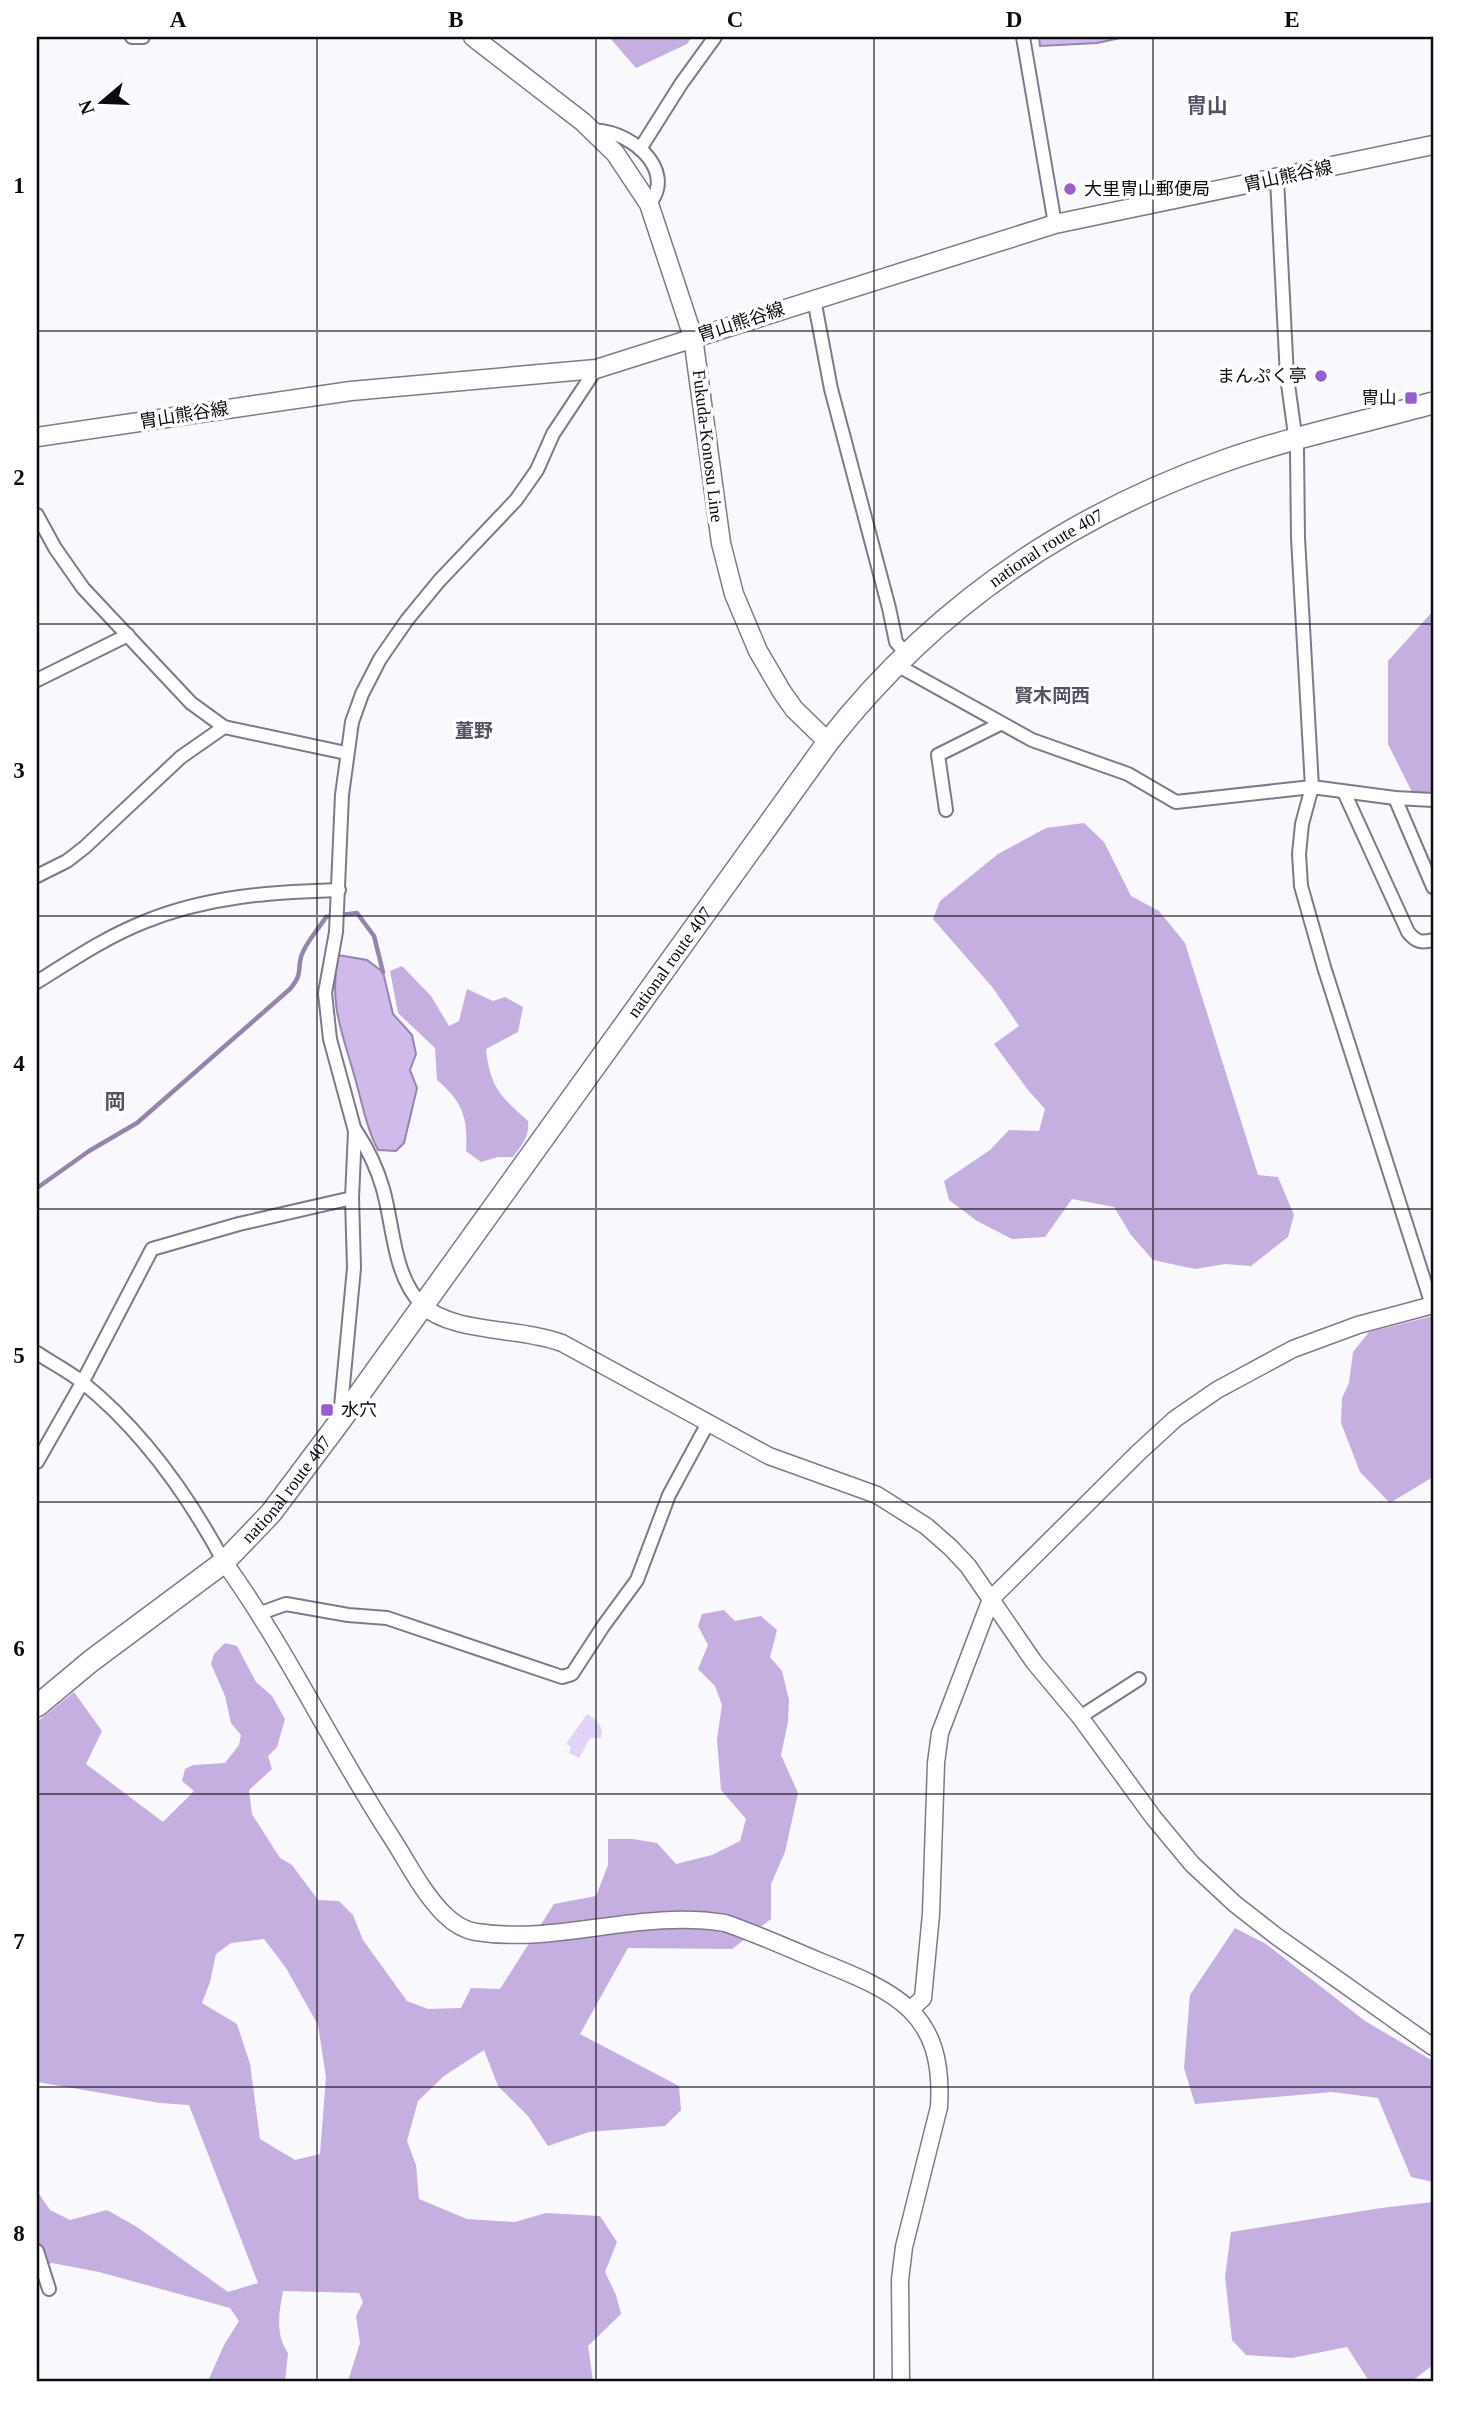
<svg xmlns="http://www.w3.org/2000/svg" width="1470" height="2418" viewBox="0 0 1470 2418" font-family="'Times New Roman','Noto Sans JP',serif">
<style>
.green{fill:#e2d4f8}
.forest{fill:#c4afe0;fill-rule:evenodd}
.water{fill:#cfbaeb;stroke:#9585aa;stroke-width:2}
.lines{fill:none;stroke-linecap:round;stroke-linejoin:round}
.stream{stroke:#9585aa;stroke-width:4.5}
.minor-casing{stroke:#80798b;stroke-width:16}
.tertiary-casing{stroke:#80798b;stroke-width:19}
.secondary-casing{stroke:#80798b;stroke-width:21}
.trunk-casing{stroke:#80798b;stroke-width:24}
.minor{stroke:#fff;stroke-width:12}
.tertiary{stroke:#fff;stroke-width:16}
.secondary{stroke:#fff;stroke-width:18}
.trunk{stroke:#fff;stroke-width:21}
.grid{fill:none;stroke:#0d0a11;stroke-width:2;stroke-opacity:0.55}
.poi-dot{fill:#975dd4;stroke:#fff;stroke-width:2.5}
.labels{text-anchor:middle;stroke-width:7;stroke-linejoin:round;paint-order:stroke}
.street-label{font-size:18px;fill:#0d0a11;stroke:#fff}
.poi-label{font-size:18px;fill:#0d0a11;stroke:#fff;text-anchor:start}
.neighbourhood-label{font-size:19px;font-weight:bold;fill:#585163;stroke:#fff}
.quarter-label{font-size:21px;font-weight:bold;fill:#585163;stroke:#fff}
.neatline{fill:none;stroke:#0d0a11;stroke-width:2.5}
.grid-label{font-size:23px;text-anchor:middle;font-weight:bold;fill:#0d0a11}
</style>
<rect width="100%" height="100%" fill="#f9f8fc"/>
<!-- green -->
<path class="green" d="M 587,1714 C 597,1720 604,1726 601,1738 L 590,1738 L 579,1758 L 569,1753 L 571,1747 L 566,1744 Z"/>
<!-- forest -->
<g class="forest">
<polygon points="609,37 692,37 687,44 636,68"/>
<polygon points="1433,611 1433,793 1412,792 1388,744 1388,661"/>
<polygon points="1084,823 1104,842 1131,896 1159,911 1185,943 1258,1175 1278,1177 1294,1215 1288,1237 1251,1266 1225,1264 1195,1269 1153,1260 1131,1235 1114,1207 1072,1199 1045,1237 1012,1239 977,1221 949,1200 944,1181 990,1150 1009,1130 1039,1131 1045,1109 1028,1090 994,1044 1019,1026 993,988 933,919 940,901 998,854 1046,828"/>
<path d="M 402,966 L 431,996 L 449,1026 L 459,1021 L 467,989 L 493,1001 L 505,997 L 523,1007 L 518,1032 L 486,1049 C 490,1087 500,1096 528,1121 C 530,1136 522,1145 513,1157 L 498,1157 L 481,1162 L 466,1151 C 468,1118 463,1102 437,1080 L 435,1048 L 398,1013 L 390,971 Z"/>
<polygon points="1433,1316 1433,1477 1390,1503 1360,1472 1341,1423 1342,1398 1349,1383 1353,1352 1369,1332"/>
<path d="M 724,1610 L 735,1621 L 761,1616 L 777,1630 L 770,1657 L 782,1671 L 789,1700 L 788,1722 L 781,1755 L 798,1793 L 785,1852 L 771,1884 L 771,1919 L 732,1949 L 628,1948 L 580,2034 L 679,2086 L 681,2110 L 665,2126 L 589,2132 L 548,2146 L 528,2116 L 498,2086 L 484,2050 L 444,2076 L 418,2101 L 407,2141 L 416,2165 L 419,2199 L 467,2219 L 515,2222 L 546,2213 L 600,2216 L 617,2242 L 605,2272 L 616,2295 L 621,2314 L 588,2346 L 593,2381 L 348,2381 L 360,2343 L 356,2316 L 363,2302 L 359,2293 L 283,2291 C 279,2313 275,2334 288,2353 L 285,2381 L 208,2381 L 224,2345 L 239,2321 L 230,2308 L 99,2272 L 52,2263 L 37,2268 L 37,2191 L 50,2210 L 70,2220 L 107,2210 L 137,2227 L 228,2292 L 258,2283 L 189,2105 L 160,2103 L 37,2082 L 37,1722 L 74,1692 L 102,1731 L 86,1764 L 163,1822 L 194,1791 L 182,1781 L 185,1769 L 193,1765 L 225,1763 L 239,1745 L 241,1735 L 231,1723 L 225,1696 L 211,1664 L 214,1654 L 225,1643 L 237,1646 L 256,1682 L 272,1696 L 285,1719 L 277,1747 L 268,1756 L 272,1769 L 249,1790 L 252,1814 L 280,1858 L 292,1865 L 318,1900 L 339,1901 L 353,1915 L 363,1940 L 407,2001 L 428,2009 L 461,2008 L 471,1988 L 500,1989 L 554,1904 L 596,1896 L 608,1865 L 608,1839 L 633,1839 L 657,1843 L 676,1864 L 712,1855 L 740,1841 L 746,1819 L 721,1790 L 717,1739 L 722,1705 L 715,1686 L 698,1669 L 708,1645 L 698,1626 L 702,1614 ZM 264,1939 L 286,1968 L 318,2025 L 326,2077 L 320,2154 L 295,2160 L 260,2139 L 250,2064 L 237,2024 L 202,2003 L 210,1982 L 216,1954 L 231,1943 Z"/>
<polygon points="1235,1928 1266,1944 1365,2021 1433,2061 1433,2182 1411,2177 1378,2098 1332,2092 1195,2104 1184,2068 1190,1995"/>
<polygon points="1433,2202 1433,2365 1412,2381 1369,2381 1347,2347 1292,2358 1246,2355 1232,2340 1225,2277 1231,2232 1381,2208"/>
</g>
<!-- water -->
<g class="water">
<polygon points="1039,37 1125,37 1097,43 1040,46"/>
<path d="M 338,955 L 367,960 L 383,972 L 393,1014 L 412,1035 L 416,1054 L 410,1070 L 417,1088 L 404,1143 L 396,1151 L 378,1150 C 366,1127 362,1102 355,1078 C 342,1031 329,1006 338,955 Z"/>
</g>
<g class="lines">
<!-- stream -->
<path class="stream" d="M 37,1188 L 89,1151 L 137,1123 L 290,989 C 303,973 297,973 301,957 C 305,943 318,930 326,917 L 357,913 L 374,936 L 383,972"/>
<defs>
<g id="minor">
<polyline points="132,37 143,37"/>
<polyline points="1023,37 1055,224"/>
<path d="M 591,131 C 626,127 679,169 649,204"/>
<polyline points="640,149 681,84 715,37"/>
<polyline points="1277,179 1287,377 1297,449 1298,538 1312,787 1302,824 1299,854 1301,886 1324,967 1432,1305"/>
<polyline points="814,299 831,389 889,608 896,642 906,654"/>
<polyline points="37,515 55,548 83,588 191,703 224,727 346,753"/>
<polyline points="895,664 1032,740 1128,774 1176,802 1312,787 1395,798 1433,800"/>
<polyline points="37,680 128,635"/>
<path d="M 1344,792 L 1408,932 C 1416,942 1421,943 1433,940"/>
<polyline points="1395,798 1433,887"/>
<polyline points="946,810 938,755 1000,724"/>
<polyline points="37,876 67,861 85,847 181,757 224,727"/>
<path d="M 37,982 C 72,960 106,937 144,922 C 207,896 272,892 339,890"/>
<path d="M 356,1131 C 368,1149 377,1168 383,1189 C 394,1228 393,1275 422,1305"/>
<path d="M 37,1353 C 52,1363 68,1371 82,1382 C 142,1430 188,1495 224,1562"/>
<polyline points="340,1417 354,1268 352,1198 355,1131 330,1039 325,993 336,932 342,795 352,722 362,694 380,659 407,620 439,581 516,500 537,470 553,434 596,369"/>
<polyline points="37,1462 82,1383 152,1249 239,1224 352,1198"/>
<polyline points="258,1614 286,1604 348,1615 387,1618 562,1677 572,1674 604,1625 637,1580 669,1495 708,1423"/>
<polyline points="1080,1717 1139,1679"/>
<polyline points="37,2251 49,2289"/>
</g>
<g id="tertiary">
<path d="M 422,1305 C 453,1334 520,1327 562,1343 L 769,1456 L 877,1495 L 926,1526 L 950,1547 L 968,1566 L 1034,1662 L 1080,1717 L 1153,1817 L 1192,1864 L 1235,1904 L 1276,1936 L 1433,2047"/>
<path d="M 224,1562 C 286,1648 332,1746 390,1835 C 407,1861 422,1892 444,1914 C 453,1923 463,1930 476,1932 C 558,1945 641,1909 725,1923 C 757,1934 788,1948 819,1961 C 896,1992 945,2012 939,2107 L 904,2247 L 900,2280 L 901,2381"/>
<polyline points="911,2009 923,1998 931,1914 936,1763 940,1733 991,1599 1139,1452 1175,1419 1217,1390 1293,1349 1358,1325 1433,1305"/>
</g>
<g id="secondary">
<polyline points="473,37 583,122 615,153 649,204 693,337 721,543 734,594 758,651 782,692 794,709 828,742"/>
<polyline points="37,437 351,391 596,369 1055,224 1433,145"/>
</g>
<g id="trunk">
<path id="s1" d="M 37,1706 L 91,1661 L 224,1562 L 271,1513 L 340,1421 L 828,742 C 932,609 1065,517 1224,461 C 1292,437 1364,422 1433,403"/>
</g>
</defs>
<!-- minor casing -->
<use href="#minor" class="minor-casing"/>
<!-- tertiary casing -->
<use href="#tertiary" class="tertiary-casing"/>
<!-- secondary casing -->
<use href="#secondary" class="secondary-casing"/>
<!-- trunk casing -->
<use href="#trunk" class="trunk-casing"/>
<!-- minor -->
<use href="#minor" class="minor"/>
<!-- tertiary -->
<use href="#tertiary" class="tertiary"/>
<!-- secondary -->
<use href="#secondary" class="secondary"/>
<!-- trunk -->
<use href="#trunk" class="trunk"/>
</g>
<!-- grid -->
<path class="grid" d="M 317,37 L 317,2381M 596,37 L 596,2381M 874,37 L 874,2381M 1153,37 L 1153,2381M 37,331 L 1433,331M 37,624 L 1433,624M 37,916 L 1433,916M 37,1209 L 1433,1209M 37,1502 L 1433,1502M 37,1794 L 1433,1794M 37,2087 L 1433,2087"/>
<!-- markers -->
<g class="poi-dot">
<circle cx="1070" cy="189" r="7"/>
<circle cx="1321" cy="376" r="7"/>
<rect x="1404" y="391" width="14" height="14" rx="3.5"/>
<rect x="320" y="1403" width="14" height="14" rx="3.5"/>
</g>
<g class="labels">
<!-- street labels -->
<g class="street-label">
<text transform="translate(1288 176) rotate(-12)" y="6">胄山熊谷線</text>
<text transform="translate(741 322) rotate(-18)" y="6">胄山熊谷線</text>
<text transform="translate(184 415) rotate(-9)" y="6">胄山熊谷線</text>
<text transform="translate(708 446) rotate(83)" y="6">Fukuda-Konosu Line</text>
<text dy="6" stroke="none"><textPath href="#s1" startOffset="1549">national route 407</textPath></text>
<text dy="6" stroke="none"><textPath href="#s1" startOffset="984">national route 407</textPath></text>
<text dy="6" stroke="none"><textPath href="#s1" startOffset="332">national route 407</textPath></text>
</g>
<!-- poi labels -->
<g class="poi-label">
<text x="1084" y="195">大里冑山郵便局</text>
<text x="1307" y="382" text-anchor="end">まんぷく亭</text>
<text x="1397" y="404" text-anchor="end">冑山</text>
<text x="341" y="1416">水穴</text>
</g>
<!-- neighbourhood labels -->
<g class="neighbourhood-label">
<text x="1052" y="702">賢木岡西</text>
<text x="474" y="737">董野</text>
</g>
<!-- quarter labels -->
<g class="quarter-label">
<text x="1207" y="113">冑山</text>
<text x="115" y="1109">岡</text>
</g>
</g>
<!-- border -->
<rect width="1470" height="2418" fill="none" stroke="#ffffff" stroke-width="77"/>
<!-- north arrow -->
<g transform="translate(102 102) rotate(251)" stroke="#ffffff" stroke-width="5" paint-order="stroke">
<path d="M0-5L12 26L0 18L-12 26Z" fill="#0d0a11"/>
<text y="-10" font-size="19" font-weight="bold" text-anchor="middle" fill="#0d0a11">N</text>
</g>
<rect x="38" y="38" width="1394" height="2342" class="neatline"/>
<g class="grid-label">
<text x="178" y="27">A</text>
<text x="456" y="27">B</text>
<text x="735" y="27">C</text>
<text x="1014" y="27">D</text>
<text x="1292" y="27">E</text>
<text x="19" y="193">1</text>
<text x="19" y="485">2</text>
<text x="19" y="778">3</text>
<text x="19" y="1071">4</text>
<text x="19" y="1363">5</text>
<text x="19" y="1656">6</text>
<text x="19" y="1949">7</text>
<text x="19" y="2241">8</text>
</g>
</svg>
